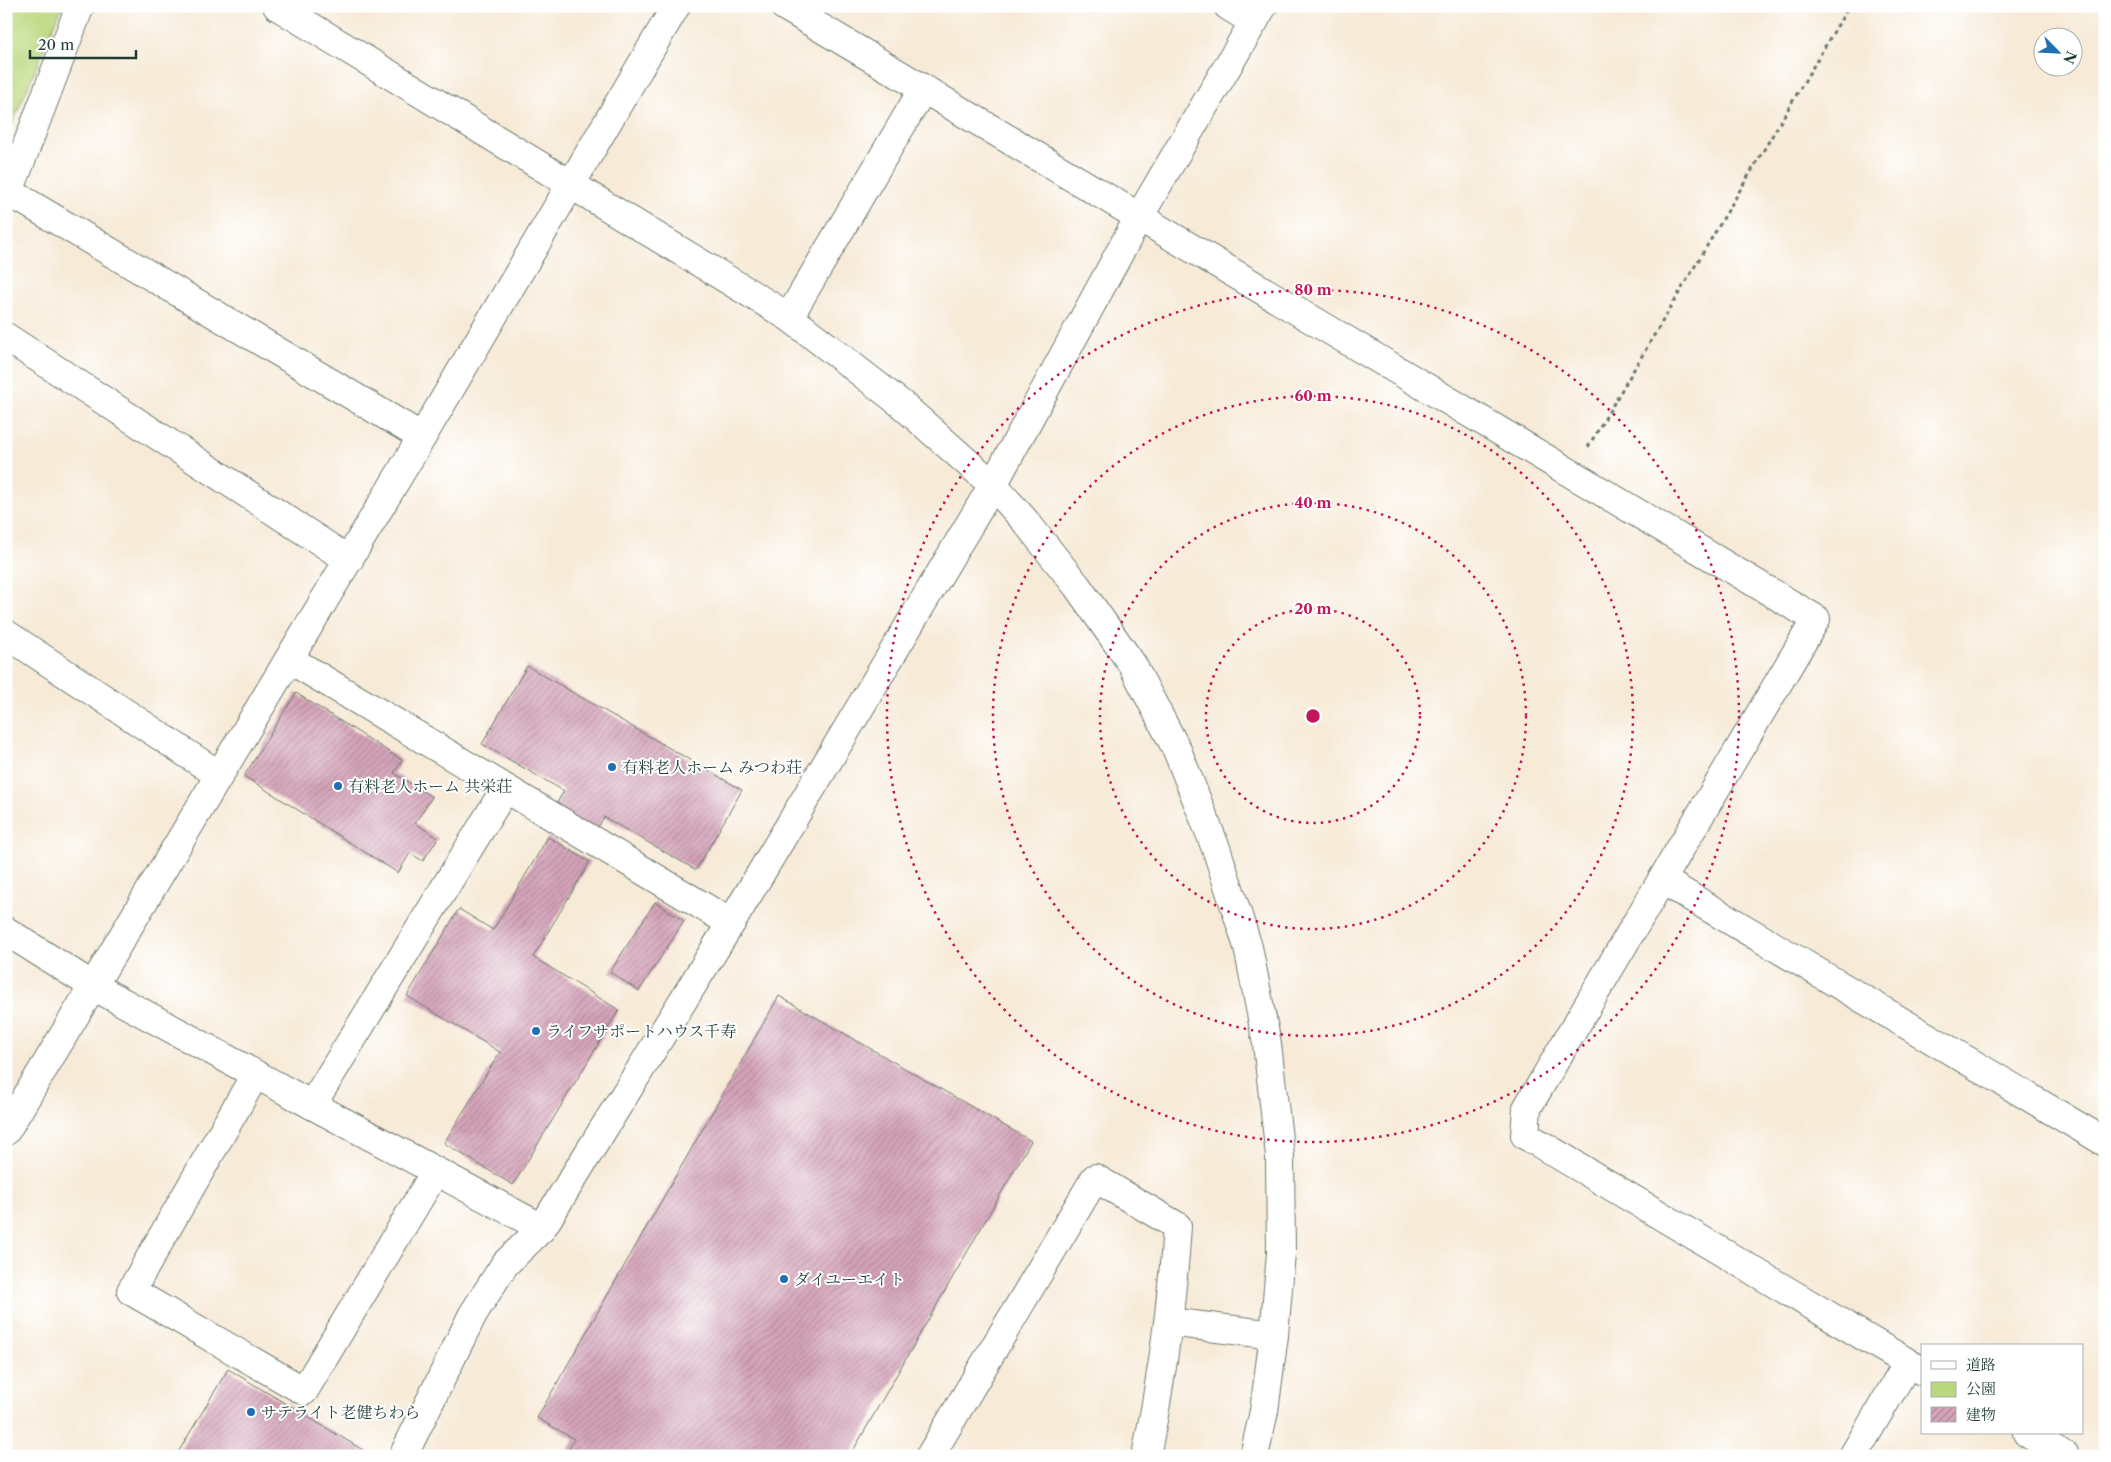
<svg xmlns="http://www.w3.org/2000/svg" width="2111" height="1462" viewBox="0 0 2111 1462" font-family="'Libre Caslon Text','Noto Serif JP',serif">
<style>
.green{fill:#b9d77d;stroke:#6c8a58}
.building{fill:url(#building-hatch)}
.lines{fill:none;stroke-linecap:round;stroke-linejoin:round}
.minor-casing{stroke:#6b7a6d;stroke-width:30}
.path{stroke:#6b7a6d;stroke-width:3;stroke-dasharray:4 4;stroke-linecap:butt}
.minor{stroke:#fff;stroke-width:28}
.ring{fill:none;stroke:#c2185b;stroke-width:2.5;stroke-dasharray:2.5 5}
.poi-dot{fill:#1f6fb2;stroke:#fff;stroke-width:2}
.labels{text-anchor:middle;stroke-width:4;stroke-linejoin:round;paint-order:stroke}
.poi-label{font-size:16px;fill:#1f3d34;stroke:#fff;text-anchor:start}
.centre{fill:#c2185b;stroke:#fff;stroke-width:2.5}
.ring-label{font-size:15px;text-anchor:middle;font-weight:bold;fill:#c2185b;stroke:#fff;stroke-width:4;stroke-linejoin:round;paint-order:stroke}
</style>
<defs>
<pattern id="building-hatch" width="6" height="6" patternUnits="userSpaceOnUse" patternTransform="scale(1.25)"><rect width="6" height="6" fill="#d5a3b9"/><path d="M-1 1l2-2M0 6l6-6M5 7l2-2" fill="none" stroke="#ac8697"/></pattern>
</defs>
<rect width="100%" height="100%" fill="#fff"/>
<filter id="ink" filterUnits="userSpaceOnUse"><feTurbulence type="fractalNoise" baseFrequency=".02" numOctaves="2"/><feDisplacementMap in="SourceGraphic" scale="10" xChannelSelector="R" yChannelSelector="G"/><feConvolveMatrix kernelMatrix="1 2 1 2 8 2 1 2 1" color-interpolation-filters="sRGB"/></filter>
<filter id="wash" filterUnits="userSpaceOnUse"><feTurbulence type="fractalNoise" baseFrequency=".0096" numOctaves="4" result="noise"/><feDisplacementMap in="SourceGraphic" scale="20" xChannelSelector="R" yChannelSelector="G"/><feGaussianBlur stdDeviation="1.12" result="paint"/><feColorMatrix in="noise" values="0 0 0 0 0 0 0 0 0 0 0 0 0 0 0 0 0 1.4 0 .05"/><feComposite in="paint" operator="in"/></filter>
<g filter="url(#wash)">
<rect width="100%" height="100%" fill="#f7ead7"/>
<!-- green -->
<polygon class="green" points="6,6 62,6 6,139"/>
<g id="blocks">
<!-- building -->
<g class="building">
<polygon points="527,666 742,790 696,870 604,817 593,835 552,811 564,791 482,744"/>
<polygon points="296,693 402,760 394,773 432,797 415,823 438,838 423,861 410,853 398,873 244,776"/>
<polygon points="548,837 590,862 533,957 619,1010 513,1185 444,1143 500,1052 407,996 459,909 493,930"/>
<polygon points="655,902 684,921 639,991 610,972"/>
<polygon points="779,996 1031,1141 850,1456 565,1456 574,1439 537,1418"/>
<polygon points="228,1369 373,1456 176,1456"/>
</g>
</g>
</g>
<g filter="url(#ink)">
<use href="#blocks" fill-opacity="0" stroke="#6b7a6d" stroke-width="1"/>
<g class="lines">
<defs>
<g id="minor">
<polyline points="277,6 789,317 900,403 993,485 1026,522 1077,586 1132,664 1177,750 1217,851 1248,947 1267,1044 1280,1156 1281,1253 1274,1335 1264,1411 1254,1456"/>
<polyline points="784,6 1816,619 1527,1108 1525,1135 1922,1371"/>
<polyline points="1228,6 1254,22"/>
<polyline points="6,190 422,437"/>
<polyline points="6,200 80,6"/>
<polyline points="789,317 923,89"/>
<polyline points="6,337 349,560"/>
<polyline points="6,634 219,775"/>
<polyline points="289,659 731,923"/>
<polyline points="1662,880 2105,1142"/>
<polyline points="6,931 93,986 312,1105 542,1228"/>
<polyline points="255,1075 131,1291 304,1391 435,1172"/>
<polyline points="312,1105 505,789"/>
<polyline points="6,1131 422,437 676,6"/>
<polyline points="1169,1322 1274,1335"/>
<polyline points="2027,1433 2065,1456"/>
<polyline points="403,1456 473,1314 505,1264 542,1228 731,923 993,485 1139,217 1263,6"/>
<path d="M 930,1456 L 1095,1178 L 1177,1226 C 1172,1304 1162,1380 1146,1456"/>
<polyline points="1853,1456 1908,1363"/>
</g>
</defs>
<!-- minor casing -->
<use href="#minor" class="minor-casing"/>
<!-- path -->
<polyline class="path" points="1588,447 1849,6"/>
<!-- minor -->
<use href="#minor" class="minor"/>
</g>
</g>
<!-- distance rings -->
<g class="ring">
<circle cx="1313" cy="716" r="107"/>
<circle cx="1313" cy="716" r="213"/>
<circle cx="1313" cy="716" r="320"/>
<circle cx="1313" cy="716" r="426"/>
</g>
<!-- markers -->
<g class="poi-dot">
<circle cx="612" cy="767" r="5"/>
<circle cx="338" cy="786" r="5"/>
<circle cx="536" cy="1031" r="5"/>
<circle cx="784" cy="1279" r="5"/>
<circle cx="251" cy="1412" r="5"/>
</g>
<g class="labels">
<!-- poi labels -->
<g class="poi-label">
<text x="622" y="773">有料老人ホーム みつわ荘</text>
<text x="348" y="792">有料老人ホーム 共栄荘</text>
<text x="546" y="1037">ライフサポートハウス千寿</text>
<text x="794" y="1285">ダイユーエイト</text>
<text x="261" y="1418">サテライト老健ちわら</text>
</g>
</g>
<circle cx="1313" cy="716" r="8" class="centre"/>
<g class="ring-label">
<text x="1313" y="295">80 m</text>
<text x="1313" y="401">60 m</text>
<text x="1313" y="508">40 m</text>
<text x="1313" y="614">20 m</text>
</g>
<!-- margin -->
<rect width="2111" height="1462" fill="none" stroke="#fff" stroke-width="25"/>
<!-- legend -->
<rect x="1921" y="1344" width="162" height="90" fill="#ffffff" stroke="#a5b1ae"/>
<rect x="1931" y="1361" width="25" height="8" fill="#ffffff" stroke="#a5b1ae"/>
<text x="1966" y="1370" font-size="15" fill="#1f3d34">道路</text>
<rect x="1931" y="1382" width="25" height="15" fill="#b9d77d" stroke="#a5b1ae"/>
<text x="1966" y="1394" font-size="15" fill="#1f3d34">公園</text>
<rect x="1931" y="1407" width="25" height="15" fill="url(#building-hatch)" stroke="#a5b1ae"/>
<text x="1966" y="1420" font-size="15" fill="#1f3d34">建物</text>
<!-- north arrow -->
<g transform="translate(2058 52) rotate(114)"><circle r="24" fill="#ffffff" stroke="#a5b1ae"/>
<path d="M0-4L9 19L0 12L-9 19Z" fill="#1f6fb2"/>
<text y="-8" font-size="14" font-weight="bold" text-anchor="middle" fill="#1f3d34">N</text>
</g>
<!-- scale -->
<path d="M30 50v8h106v-8" fill="none" stroke="#1f3d34" stroke-width="2.5"/>
<text x="38" y="50" font-size="15" fill="#1f3d34" stroke="#ffffff" stroke-width="4" paint-order="stroke">20 m</text>
</svg>
